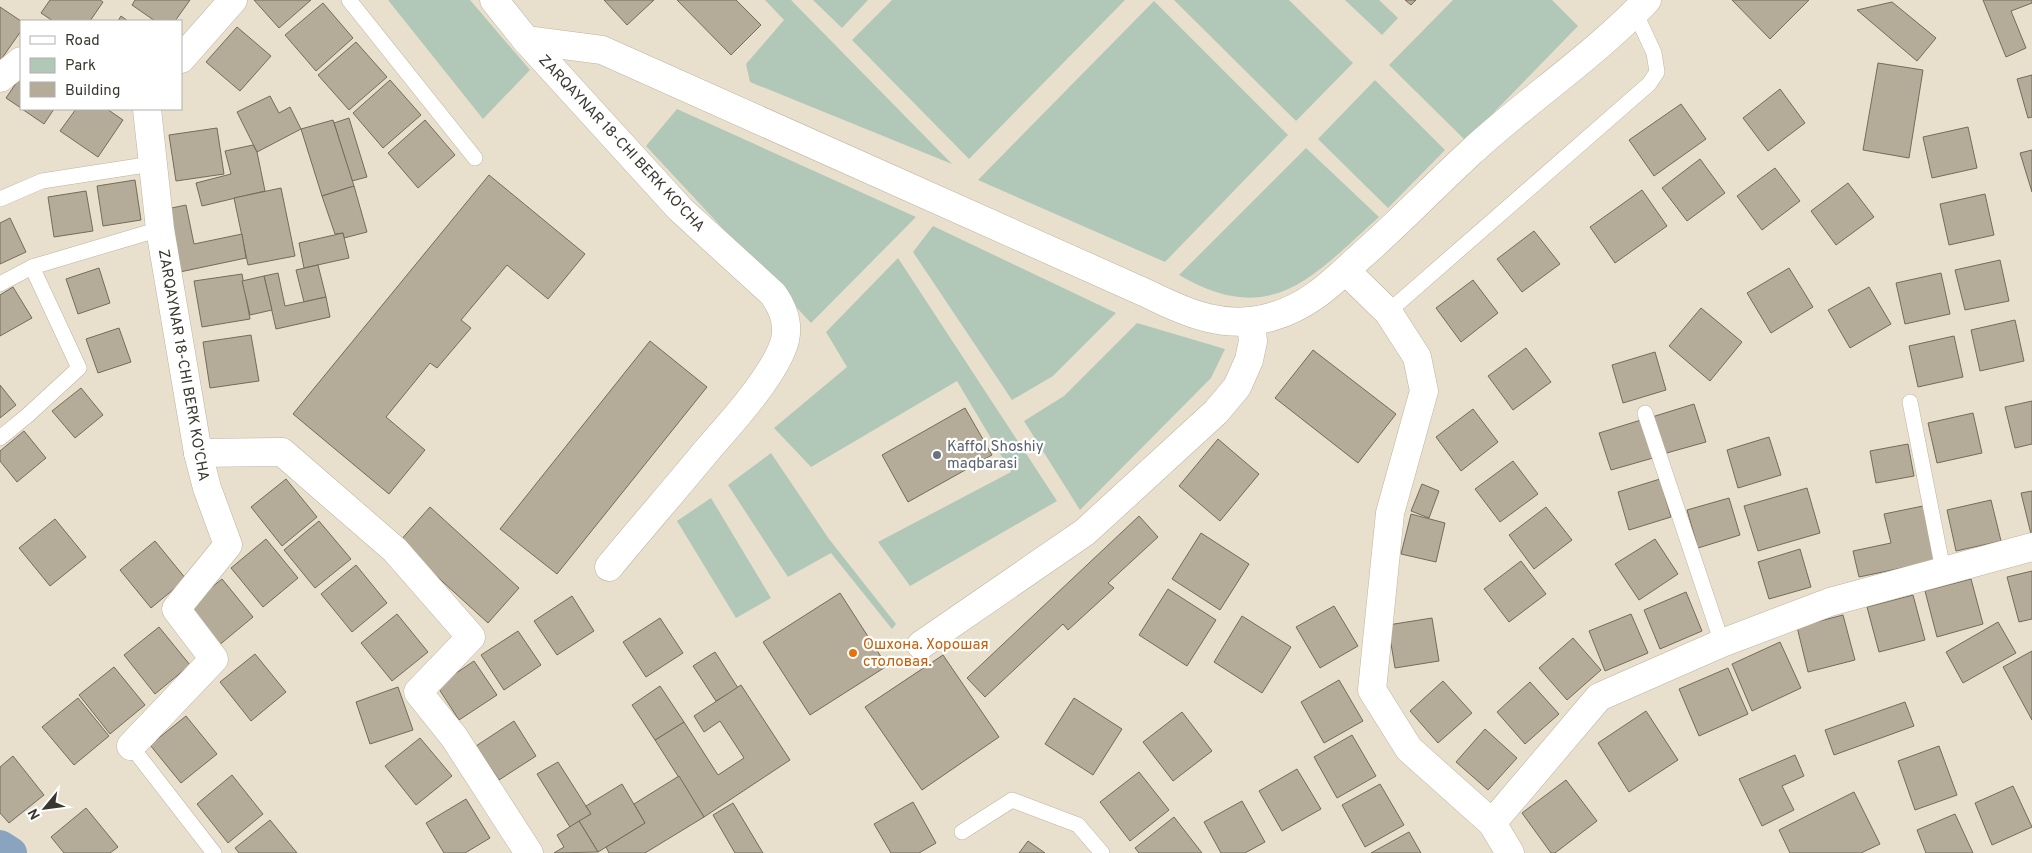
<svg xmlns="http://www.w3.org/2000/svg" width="2032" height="853" viewBox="0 0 2032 853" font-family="Overpass,sans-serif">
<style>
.green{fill:#b1c7b8}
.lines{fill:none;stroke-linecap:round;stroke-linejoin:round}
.canal{stroke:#8aa3be;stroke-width:32}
.building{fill:#b4ab99;stroke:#736c5a}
.service-casing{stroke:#bcb3a0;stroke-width:16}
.minor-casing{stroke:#bcb3a0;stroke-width:29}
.service{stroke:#fff;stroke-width:15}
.minor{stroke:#fff;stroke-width:28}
.worship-dot{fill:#6b7280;stroke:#fff;stroke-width:2}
.food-dot{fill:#e8710a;stroke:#fff;stroke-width:2}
.labels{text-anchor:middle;stroke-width:4.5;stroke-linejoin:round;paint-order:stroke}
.street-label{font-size:15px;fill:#3a372f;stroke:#fff}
.worship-label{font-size:15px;fill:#5b616d;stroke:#fff;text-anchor:start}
.food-label{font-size:15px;fill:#c56008;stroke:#fff;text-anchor:start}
</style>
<rect width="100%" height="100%" fill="#e8e0cc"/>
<!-- green -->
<g class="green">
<polygon points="388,0 470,0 530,70 483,119"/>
<polygon points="765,0 791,0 952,164 750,82 746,64 784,20"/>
<polygon points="813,0 868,0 842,28"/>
<polygon points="892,0 1125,0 969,159 852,40"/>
<polygon points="1174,0 1289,0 1353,63 1296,121"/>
<polygon points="1345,0 1379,0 1398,18 1382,35"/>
<polygon points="1453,0 1552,0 1578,26 1466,141 1389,65"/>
<polygon points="1154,1 1288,135 1165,262 978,180"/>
<polygon points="1375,80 1445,150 1388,208 1318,139"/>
<polygon points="677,109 916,217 811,323 646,146"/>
<path d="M 1306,148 L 1379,217 C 1312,277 1272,329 1179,275 Z"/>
<polygon points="933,226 1116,313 1053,376 1012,400 913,252"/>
<polygon points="898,258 1057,501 910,586 878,542 1011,472 957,381 811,467 774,428 847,367 826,332"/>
<polygon points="1137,323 1225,349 1211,378 1080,510 1024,421 1064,396"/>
<polygon points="771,453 829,539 896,624 892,629 831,553 788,577 728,485"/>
<polygon points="711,498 771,598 736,618 677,521"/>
</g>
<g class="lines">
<!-- canal -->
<polyline class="canal" points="0,846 11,853"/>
</g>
<!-- building -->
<g class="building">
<polygon points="50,0 100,0 103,2 90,21 53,21 41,13"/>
<polygon points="135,0 190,0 175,21 155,21 132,5"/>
<polygon points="254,0 311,0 279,28"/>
<polygon points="604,0 654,0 627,25"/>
<polygon points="677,0 736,0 761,25 731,55"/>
<polygon points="1405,0 1416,0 1411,5"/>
<polygon points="1732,0 1809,0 1770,39"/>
<polygon points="1983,0 2032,0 2032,3 2011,11 2026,48 2006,57"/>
<polygon points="1892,2 1936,38 1917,61 1857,10"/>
<polygon points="323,3 353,38 316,71 285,35"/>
<polygon points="0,7 21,21 21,31 0,61"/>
<polygon points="121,16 128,21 118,21"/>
<polygon points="237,27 271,56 240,91 206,62"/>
<polygon points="356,42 387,77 349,110 318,75"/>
<polygon points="1878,63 1923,70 1909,158 1863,150"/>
<polygon points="2032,75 2032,117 2028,118 2017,79"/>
<polygon points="21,76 21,108 6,98"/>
<polygon points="390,80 421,115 383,148 353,113"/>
<polygon points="1780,89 1805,123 1768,151 1743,118"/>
<polygon points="270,96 279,113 290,107 301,129 257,152 237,112"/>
<polygon points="1681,104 1706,139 1654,176 1629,140"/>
<polygon points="22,109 54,109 44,124"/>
<polygon points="76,109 107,109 123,120 98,157 60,131"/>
<polygon points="349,118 367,177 352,181 334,123"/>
<polygon points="333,120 354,186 322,196 301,129"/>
<polygon points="425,120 455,155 418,188 388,153"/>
<polygon points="1968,127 1977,168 1932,178 1923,137"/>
<polygon points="217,128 224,174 176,181 169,135"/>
<polygon points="253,145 257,152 265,191 202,206 196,183 231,174 225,151"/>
<polygon points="2032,150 2032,192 2020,153"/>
<polygon points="1700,159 1725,193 1687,221 1662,188"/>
<polygon points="1775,168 1800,201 1762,230 1737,196"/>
<polygon points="489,175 585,254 548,299 507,265 461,320 471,328 437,368 430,363 386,417 425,450 389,494 293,414"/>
<polygon points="135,180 141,220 103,226 97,186"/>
<polygon points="1848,183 1874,217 1836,245 1811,211"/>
<polygon points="354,186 367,232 344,238 343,233 335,234 322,196"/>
<polygon points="281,188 295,256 248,265 234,198"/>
<polygon points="1642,190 1667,226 1615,263 1590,227"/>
<polygon points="86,191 93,231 54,237 48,197"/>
<polygon points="1985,194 1994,235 1949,245 1940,204"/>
<polygon points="186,205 194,244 242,234 246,258 175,273 162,210"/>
<polygon points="10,218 26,252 0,264 0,223"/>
<polygon points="1534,231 1560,264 1522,292 1497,259"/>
<polygon points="343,233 349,258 304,268 299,243"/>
<polygon points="2000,260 2009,301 1965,310 1955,270"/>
<polygon points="318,265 326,297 304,302 296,270"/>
<polygon points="99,268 110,303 78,314 66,279"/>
<polygon points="1789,268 1813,307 1771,333 1747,293"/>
<polygon points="278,273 285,306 326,297 330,317 276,329 264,276"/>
<polygon points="1941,273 1950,314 1905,324 1896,283"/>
<polygon points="242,274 250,319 202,327 194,281"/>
<polygon points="264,276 272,310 250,315 242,281"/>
<polygon points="1473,280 1498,313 1461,342 1436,308"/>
<polygon points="13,287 32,318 0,336 0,295"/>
<polygon points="1869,287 1891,324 1850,348 1828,310"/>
<polygon points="1701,308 1742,342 1710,381 1669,346"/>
<polygon points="2015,320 2024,361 1980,371 1971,330"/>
<polygon points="119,328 131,362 98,373 86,339"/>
<polygon points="251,335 259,381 210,388 203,342"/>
<polygon points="1954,336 1963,377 1918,387 1909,346"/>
<polygon points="650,341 707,387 557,574 500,529"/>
<polygon points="1526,348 1551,382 1513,410 1488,376"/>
<polygon points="1313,350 1396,414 1358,463 1275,398"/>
<polygon points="1655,352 1666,390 1623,403 1612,365"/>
<polygon points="0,385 16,405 0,418"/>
<polygon points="81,388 103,415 75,438 52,411"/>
<polygon points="2032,401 2032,444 2015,448 2005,407"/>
<polygon points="1694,404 1706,442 1663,454 1652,417"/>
<polygon points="965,408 992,455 908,502 882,455"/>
<polygon points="1473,409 1498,442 1461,471 1436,437"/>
<polygon points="1973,413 1982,453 1937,463 1928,423"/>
<polygon points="1641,420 1653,458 1611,470 1599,433"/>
<polygon points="24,431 46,458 17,482 0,461 0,451"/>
<polygon points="1769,437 1781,475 1738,488 1727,450"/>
<polygon points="1218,439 1259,474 1220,521 1179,486"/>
<polygon points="1908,444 1914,476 1876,483 1870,451"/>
<polygon points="1513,461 1538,494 1500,522 1475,489"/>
<polygon points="286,479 317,517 282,546 251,507"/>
<polygon points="1660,479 1671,517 1629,530 1618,492"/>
<polygon points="1422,484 1439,491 1429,518 1411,511"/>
<polygon points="1807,488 1820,533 1758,551 1744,506"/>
<polygon points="2032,491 2032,534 2031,534 2021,493"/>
<polygon points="1729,498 1740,535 1698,548 1687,510"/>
<polygon points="1991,500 2001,541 1956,551 1947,510"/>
<polygon points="1923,506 1935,561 1859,577 1853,551 1891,543 1884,514"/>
<polygon points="430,507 519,588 488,623 399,542"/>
<polygon points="1546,507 1572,540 1534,569 1509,535"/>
<polygon points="1411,514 1445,523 1436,562 1401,554"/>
<polygon points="1139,516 1158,537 1108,583 1114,588 1068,630 1063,624 985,697 967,678"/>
<polygon points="55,519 86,557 50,586 19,548"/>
<polygon points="319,521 351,559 315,588 284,550"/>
<polygon points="1201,533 1249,564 1220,610 1172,579"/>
<polygon points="266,539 298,578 263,607 231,568"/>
<polygon points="1655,539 1678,574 1639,600 1615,564"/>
<polygon points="155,541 186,579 151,608 120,570"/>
<polygon points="1800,549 1811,587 1769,599 1758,562"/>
<polygon points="1521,561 1546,594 1509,622 1484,589"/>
<polygon points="356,565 387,603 352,632 321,594"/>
<polygon points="2032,571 2032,619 2019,622 2007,577"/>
<polygon points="222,579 253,617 218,646 187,607"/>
<polygon points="1971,579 1983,624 1937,637 1925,591"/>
<polygon points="1168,589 1216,620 1187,666 1139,635"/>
<polygon points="1686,592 1702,631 1660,649 1644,610"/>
<polygon points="840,593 887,666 810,715 763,642"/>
<polygon points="1913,595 1925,640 1879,652 1867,607"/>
<polygon points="572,596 594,631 557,655 534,621"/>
<polygon points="1334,606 1358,646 1320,668 1296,627"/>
<polygon points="397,614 428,652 392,681 361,643"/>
<polygon points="1631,614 1648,653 1605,671 1589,631"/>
<polygon points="1843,615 1855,660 1808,672 1797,627"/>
<polygon points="1242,616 1291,647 1262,693 1214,662"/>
<polygon points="660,618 683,653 646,677 623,642"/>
<polygon points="1432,618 1439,661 1395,668 1388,625"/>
<polygon points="1998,622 2016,653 1963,683 1946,652"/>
<polygon points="159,627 190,665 155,694 124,655"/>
<polygon points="518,631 541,665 504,690 481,655"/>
<polygon points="1573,638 1601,670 1567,700 1539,668"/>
<polygon points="1780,642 1801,688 1752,711 1732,664"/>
<polygon points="2032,651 2032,720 2003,667"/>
<polygon points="715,652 738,688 716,701 693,666"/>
<polygon points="255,654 286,692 251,721 220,682"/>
<polygon points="943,655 999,737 922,790 865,707"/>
<polygon points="474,661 497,695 459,720 437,686"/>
<polygon points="114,667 145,705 110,734 79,695"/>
<polygon points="1728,668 1748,714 1699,736 1679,689"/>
<polygon points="1339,680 1363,721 1324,743 1301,702"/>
<polygon points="1443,681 1472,713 1438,743 1410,711"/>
<polygon points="1530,682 1559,714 1525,744 1497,712"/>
<polygon points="741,685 790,760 704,817 655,740 684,722 718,775 744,758 720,721 704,732 694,716"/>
<polygon points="660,686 684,722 655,740 632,705"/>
<polygon points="398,687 413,730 370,744 356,702"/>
<polygon points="78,698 109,736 74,765 42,727"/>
<polygon points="1074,698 1122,729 1093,775 1045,744"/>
<polygon points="1905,702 1914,726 1834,755 1825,730"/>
<polygon points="1646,711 1678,760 1629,792 1598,743"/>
<polygon points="1182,712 1212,751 1173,781 1143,742"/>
<polygon points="186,716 217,754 181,783 150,745"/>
<polygon points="514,721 536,756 499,780 476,746"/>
<polygon points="1485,729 1517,758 1488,790 1456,762"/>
<polygon points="1352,735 1376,776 1337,798 1314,757"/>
<polygon points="420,738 452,776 416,805 385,766"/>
<polygon points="1939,746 1957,795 1915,810 1898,761"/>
<polygon points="1795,755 1804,776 1782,786 1794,810 1762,826 1739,779"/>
<polygon points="13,756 44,795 9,823 0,813 0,767"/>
<polygon points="558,762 591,814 570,827 537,774"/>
<polygon points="1297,769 1321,809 1282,831 1259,791"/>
<polygon points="1139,772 1169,810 1130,841 1100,802"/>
<polygon points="232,775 263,814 228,843 197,804"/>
<polygon points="679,776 704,817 645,853 609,853 606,847 645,823 634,804"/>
<polygon points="1566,780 1597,821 1555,853 1551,853 1522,813"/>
<polygon points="622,784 645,823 598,852 579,821 591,814 586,806"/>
<polygon points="1380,784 1404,825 1365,847 1342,805"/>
<polygon points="2013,786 2032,827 1992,845 1975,803"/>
<polygon points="1854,792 1880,844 1861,853 1790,853 1779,830"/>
<polygon points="466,799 490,838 465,853 444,853 426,823"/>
<polygon points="1242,801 1265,842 1245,853 1221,853 1204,822"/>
<polygon points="913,802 936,843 919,853 891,853 874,824"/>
<polygon points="733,803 763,853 735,853 713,815"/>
<polygon points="86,808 118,847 110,853 64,853 51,837"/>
<polygon points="1955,814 1973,853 1926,853 1917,830"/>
<polygon points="1174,817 1202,853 1139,853 1135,848"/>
<polygon points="270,820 297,853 239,853 235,848"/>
<polygon points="579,821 598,852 554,853 564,847 557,835"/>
<polygon points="1409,832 1421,853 1371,853"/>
<polygon points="1028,841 1045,853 1019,853"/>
</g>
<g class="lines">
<defs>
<g id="service">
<polyline points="349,0 475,158"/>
<polyline points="0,199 42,181 152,164"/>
<polyline points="0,284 32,267"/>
<polyline points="1388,312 1649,84 1657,72 1654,53 1635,12"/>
<polyline points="1910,402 1943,570"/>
<polyline points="1645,413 1722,643"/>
<polyline points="0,438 28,415 79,368 32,267 160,229"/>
<polyline points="131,746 214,853"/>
<polyline points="962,832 1012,800 1078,825 1102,853"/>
</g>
<g id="minor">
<path d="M 494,0 L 526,40 L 680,209 L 773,294 C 783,308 789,323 785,340 C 777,372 732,422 709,448 C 676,488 642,527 609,567"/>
<path d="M 526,40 L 602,50 L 1148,294 C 1188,314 1226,330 1271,317 C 1308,307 1332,283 1360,257 C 1398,224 1433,187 1470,153 C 1527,100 1593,57 1647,0"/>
<polyline points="181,59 233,0"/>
<polyline points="0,78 21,61"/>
<polyline points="1346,271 1388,312 1417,357 1424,391 1390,513 1372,690 1409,749 1492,823 1510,853"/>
<polyline points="198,453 282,452 395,550 471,637 418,692 454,737 529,853"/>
<polyline points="921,645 1085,532 1216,412 1237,387 1249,360 1253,341 1251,322"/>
<polyline points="131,746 214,659 176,609 228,545 207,488 198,453 160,229 147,109"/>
<polyline points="1492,823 1599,697 1722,643 1830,602 2032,547"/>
</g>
</defs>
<!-- service casing -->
<use href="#service" class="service-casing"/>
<!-- minor casing -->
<use href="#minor" class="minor-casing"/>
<!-- service -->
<use href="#service" class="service"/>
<!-- minor -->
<use href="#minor" class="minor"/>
</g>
<!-- markers -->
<circle class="worship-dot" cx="937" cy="455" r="5"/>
<circle class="food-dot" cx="853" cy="653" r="5"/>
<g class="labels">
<!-- street labels -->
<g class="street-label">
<text transform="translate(622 143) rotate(47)" y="5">ZARQAYNAR 18-CHI BERK KO'CHA</text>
<text transform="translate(184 365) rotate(80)" y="5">ZARQAYNAR 18-CHI BERK KO'CHA</text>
</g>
<!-- worship labels -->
<g class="worship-label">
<text x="947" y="451">Kaffol Shoshiy<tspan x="947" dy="17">maqbarasi</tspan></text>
</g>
<!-- food labels -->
<g class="food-label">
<text x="863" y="649">Ошхона. Хорошая<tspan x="863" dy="17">столовая.</tspan></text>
</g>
</g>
<!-- legend -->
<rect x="20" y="20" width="162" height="90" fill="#ffffff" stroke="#b0afac"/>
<rect x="30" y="36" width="25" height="8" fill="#ffffff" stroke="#b0afac"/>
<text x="65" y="45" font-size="15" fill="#3a372f">Road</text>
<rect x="30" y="58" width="25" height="15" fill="#b1c7b8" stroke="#b0afac"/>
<text x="65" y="70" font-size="15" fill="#3a372f">Park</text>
<rect x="30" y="82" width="25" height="15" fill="#b4ab99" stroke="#b0afac"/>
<text x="65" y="95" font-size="15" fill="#3a372f">Building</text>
<!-- north arrow -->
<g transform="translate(45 808) rotate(241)" stroke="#ffffff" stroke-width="4" paint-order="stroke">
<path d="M0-4L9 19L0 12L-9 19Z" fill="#3a372f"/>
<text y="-8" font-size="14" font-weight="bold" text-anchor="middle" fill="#3a372f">N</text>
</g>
</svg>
